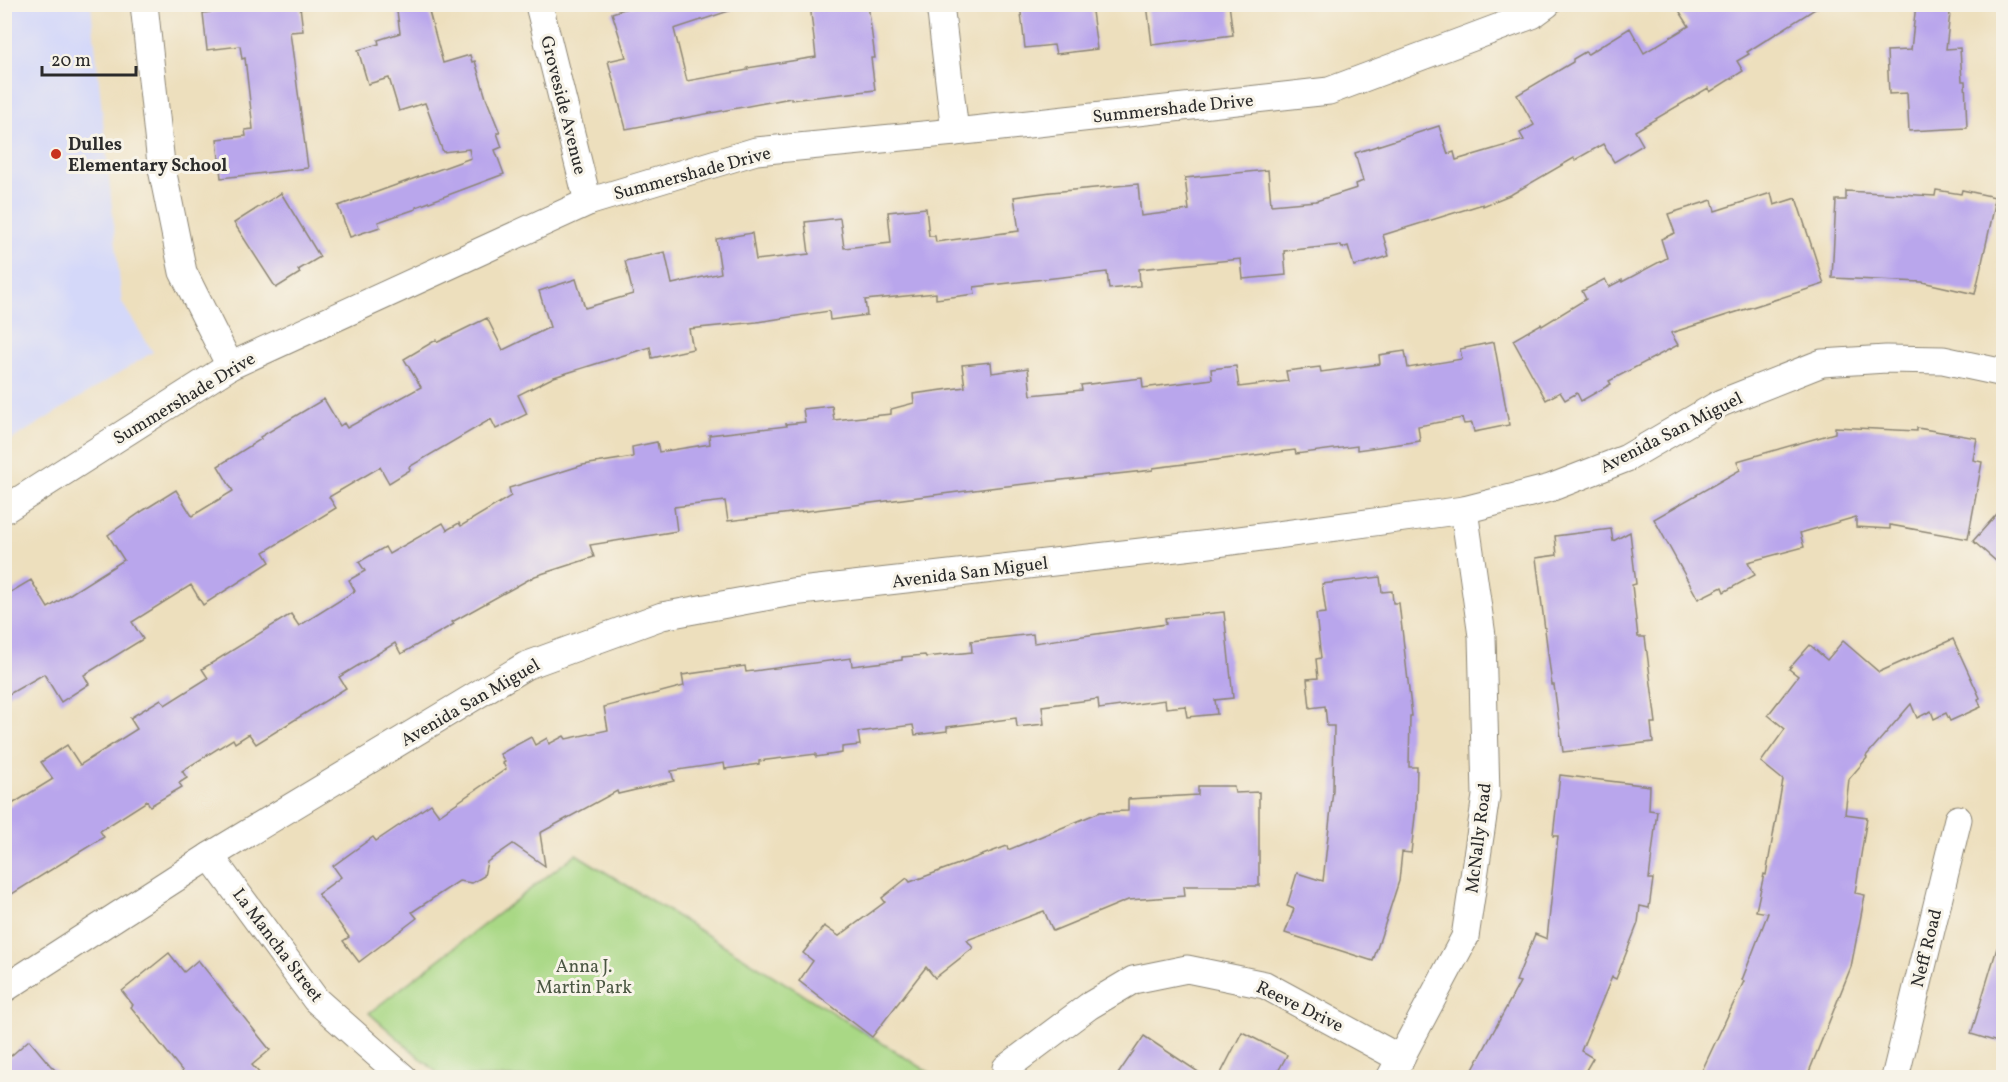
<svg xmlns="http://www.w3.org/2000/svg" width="2008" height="1082" viewBox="0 0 2008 1082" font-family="Vollkorn,serif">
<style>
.built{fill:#d4d8f9}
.green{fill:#a9d885;stroke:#6a8258;stroke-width:1.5}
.building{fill:#b9a6ec}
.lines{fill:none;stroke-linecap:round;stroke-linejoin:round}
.minor-casing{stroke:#8c8574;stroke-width:29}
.minor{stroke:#fff;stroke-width:27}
.poi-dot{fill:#c8321e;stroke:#f7f3e8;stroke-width:2}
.labels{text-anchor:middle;stroke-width:6;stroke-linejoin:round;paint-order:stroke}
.street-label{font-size:18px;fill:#2b2b2b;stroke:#f7f3e8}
.poi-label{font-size:18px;font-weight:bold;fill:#2b2b2b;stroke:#f7f3e8;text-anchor:start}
.park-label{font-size:18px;fill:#4a5642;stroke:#f7f3e8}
</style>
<rect width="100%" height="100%" fill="#f7f3e8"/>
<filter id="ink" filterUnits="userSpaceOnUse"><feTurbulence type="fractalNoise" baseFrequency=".0167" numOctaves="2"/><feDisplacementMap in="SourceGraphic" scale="12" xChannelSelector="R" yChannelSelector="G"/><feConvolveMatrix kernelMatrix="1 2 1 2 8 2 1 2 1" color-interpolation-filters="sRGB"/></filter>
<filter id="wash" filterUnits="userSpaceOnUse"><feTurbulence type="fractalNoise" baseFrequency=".008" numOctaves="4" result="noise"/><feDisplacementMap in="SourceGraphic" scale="24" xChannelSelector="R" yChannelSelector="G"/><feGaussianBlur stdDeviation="1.35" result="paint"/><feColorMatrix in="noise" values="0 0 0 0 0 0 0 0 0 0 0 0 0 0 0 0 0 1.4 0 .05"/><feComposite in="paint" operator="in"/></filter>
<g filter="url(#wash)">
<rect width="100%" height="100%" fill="#eddfbd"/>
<!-- built -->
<polygon class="built" points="5,4 91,5 122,303 153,352 5,444"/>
<!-- green -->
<polygon class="green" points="576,854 937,1077 442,1077 369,1013"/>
<g id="blocks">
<!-- building -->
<g class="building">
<polygon points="276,4 287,4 287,7 300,6 303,31 290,32 308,168 221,178 217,139 246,136 245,130 253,129 245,58 242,59 240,46 207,50 203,13"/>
<polygon points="396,4 427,4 443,63 470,55 472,62 475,61 486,98 500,133 497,133 502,147 495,150 504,174 416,207 416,209 378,222 380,227 350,237 338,206 471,158 469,149 443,152 425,103 399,111 389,78 368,84 358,50 379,44 378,40 400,33"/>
<polygon points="640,4 732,4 732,10 674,29 687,81 748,70 747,68 816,57 810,4 868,4 875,58 871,58 875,90 791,100 791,98 626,129 608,61 626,57 612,13"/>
<polygon points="1020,4 1091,4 1097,49 1056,54 1054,45 1025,48"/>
<polygon points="1147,4 1229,4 1233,35 1152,45"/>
<polygon points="1675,4 1823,4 1747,52 1749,54 1737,61 1743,71 1710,92 1708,88 1635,131 1643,145 1614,162 1603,144 1575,160 1574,158 1512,194 1483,206 1483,204 1383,235 1389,256 1354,266 1348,246 1342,248 1341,245 1284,251 1286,275 1243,279 1241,259 1139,269 1140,286 1109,289 1107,272 974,287 975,294 936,299 936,293 865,300 867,315 830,320 829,311 757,322 689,329 693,349 652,358 650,347 554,377 518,395 527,414 496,429 491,419 409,467 410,470 389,483 380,467 329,497 336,508 264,552 270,562 203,605 191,585 132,622 143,639 84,675 89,684 61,702 44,674 4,697 4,596 31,580 48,608 124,560 108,535 144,510 176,490 192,516 233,491 218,466 261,439 260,437 324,399 340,426 344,423 347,428 421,387 404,359 436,340 438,342 487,318 503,350 550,327 539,291 576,279 585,308 633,294 625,261 665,252 672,284 721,273 716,239 752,233 756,260 809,254 805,222 840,218 844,248 891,243 888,212 926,208 929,236 935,236 936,242 1019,231 1014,197 1051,192 1138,184 1141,216 1189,210 1185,178 1268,170 1271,205 1316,201 1357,188 1356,184 1363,181 1355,153 1439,126 1448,154 1454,152 1456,160 1524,140 1520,133 1534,125 1517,95 1573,62 1573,59 1585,52 1588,54 1630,28 1644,53 1689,26"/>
<polygon points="1916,4 1951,4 1946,49 1960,48 1962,81 1965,81 1967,128 1909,131 1907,93 1889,94 1887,51 1911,50"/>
<polygon points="1936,190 1961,194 1962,190 1995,197 1993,204 1995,204 1975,294 1922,282 1832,278 1836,200 1846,200 1846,191 1935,196"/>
<polygon points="281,193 320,257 298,270 300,273 276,288 234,223"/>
<polygon points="1771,193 1774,205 1796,198 1824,284 1671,333 1678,345 1609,381 1611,384 1581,401 1577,393 1565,400 1560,392 1546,400 1513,340 1541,324 1542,326 1586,299 1582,291 1605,279 1609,287 1622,280 1622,282 1667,258 1661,239 1675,233 1668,214 1712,200 1715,211"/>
<polygon points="1494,342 1509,425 1474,432 1472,423 1464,424 1462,418 1418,426 1420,441 1357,450 1357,446 1296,454 1295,450 1153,468 1153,470 998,487 728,521 725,501 674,507 677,531 590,545 594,557 535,576 452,622 454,624 401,654 395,643 339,677 346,688 256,744 249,734 235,743 233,739 182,771 187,778 179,783 182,787 150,806 147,801 100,831 104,837 4,899 4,809 53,779 41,762 67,745 80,765 137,729 130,718 161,699 165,705 208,678 202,669 291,614 299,626 355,591 349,580 365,571 359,562 385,547 389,554 443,523 447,530 459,523 461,526 511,496 509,488 583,465 633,457 632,447 657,442 659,452 710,444 709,435 787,426 786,424 805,422 803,409 832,406 834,420 891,414 891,409 914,403 913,394 965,387 962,365 991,362 992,373 1028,368 1031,395 1082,390 1081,385 1142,378 1143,388 1212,379 1211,369 1236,366 1239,387 1288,381 1286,371 1320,367 1321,372 1380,364 1379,355 1405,351 1408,368 1462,359 1460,349"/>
<polygon points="1835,427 1917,431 1917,428 1977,438 1973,460 1982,462 1968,539 1890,525 1890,529 1856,527 1856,517 1800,533 1804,547 1748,562 1755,575 1724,592 1722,587 1698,599 1654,519 1740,470 1737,461 1835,433"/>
<polygon points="2004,506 2004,568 1973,541"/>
<polygon points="1611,529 1613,541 1630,532 1636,584 1632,585 1638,637 1645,637 1656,723 1651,723 1653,742 1563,752 1554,685 1552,685 1536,558 1557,555 1555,536"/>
<polygon points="1380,577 1382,592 1392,591 1393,603 1399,603 1412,716 1410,716 1409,767 1417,767 1416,807 1411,853 1402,852 1399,881 1373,961 1285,933 1294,909 1287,906 1297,873 1323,881 1333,790 1334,726 1327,726 1325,706 1310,708 1307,679 1318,678 1316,659 1321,658 1316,614 1326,613 1322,584"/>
<polygon points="1224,612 1233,698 1215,700 1217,714 1187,717 1185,706 1166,708 1165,700 1099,709 1098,699 1042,706 1044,724 1017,727 1016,718 947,727 947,731 915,735 913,725 858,732 860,745 842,747 842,753 816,757 816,754 759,761 759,764 725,769 724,763 671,771 674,781 618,794 617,791 540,833 545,866 513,844 487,862 484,876 472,883 459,881 412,912 417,918 359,962 343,941 349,937 318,894 341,877 333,866 373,837 376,841 431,804 439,815 506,769 503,763 505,762 500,754 531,737 535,745 547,738 549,744 564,736 566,739 608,730 604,707 684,686 682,675 745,666 746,672 851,658 852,666 902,660 902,657 925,655 926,657 972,652 971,641 1033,634 1034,643 1166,624 1165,618"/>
<polygon points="1953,639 1980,698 1978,699 1981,707 1950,721 1946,713 1934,719 1931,711 1917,718 1911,704 1866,756 1867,758 1849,779 1845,814 1867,817 1855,893 1865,895 1851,967 1807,1077 1699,1077 1744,981 1742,980 1768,913 1756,911 1764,874 1766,875 1783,780 1761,762 1785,729 1768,715 1798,676 1789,669 1810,645 1827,660 1843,641 1879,672"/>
<polygon points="1560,775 1650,786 1649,810 1657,811 1649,879 1653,879 1649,908 1640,906 1638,923 1616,979 1612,977 1581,1051 1593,1058 1582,1077 1469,1077 1520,982 1516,981 1535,934 1547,939 1558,836 1553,836"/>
<polygon points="1198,786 1234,786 1235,793 1259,792 1259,886 1184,886 1185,896 1128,900 1053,931 1044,911 967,940 973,948 935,978 926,967 872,1037 799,981 813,961 803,953 824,926 839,936 885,902 882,898 907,878 910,882 1007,846 1008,850 1100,812 1128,811 1128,799 1198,795"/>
<polygon points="1997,948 2004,949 2004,1044 1971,1034"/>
<polygon points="169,953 184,972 198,960 270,1050 252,1065 263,1077 187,1077 131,1007 133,1005 122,991"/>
<polygon points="1242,1032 1287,1055 1275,1077 1219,1077"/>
<polygon points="1144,1036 1206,1077 1116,1077"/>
<polygon points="29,1040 50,1065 62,1077 4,1077 4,1062"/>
</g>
</g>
</g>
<g filter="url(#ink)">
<use href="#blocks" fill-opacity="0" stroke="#8c8574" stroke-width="1.5"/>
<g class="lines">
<defs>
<g id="minor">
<polyline points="144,4 161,164 183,272 230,366"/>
<polyline points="940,4 955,132"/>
<polyline points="540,9 588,202"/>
<polyline points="4,510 230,366 588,202 756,151 955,132 1329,91 1532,15 1547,4"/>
<polyline points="210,856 316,1000 404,1078"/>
<polyline points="4,989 210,856 525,666 662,616 792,592 1202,545 1464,510 1550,488 1627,458 1721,403 1822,363 1886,359 1943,360 2004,373"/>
<polyline points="1006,1068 1089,1006 1133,980 1187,969 1265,985 1401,1059"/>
<polyline points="1390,1078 1465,937 1486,796 1482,636 1464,510"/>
<polyline points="1895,1078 1958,819"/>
</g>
</defs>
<!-- minor casing -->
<use href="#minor" class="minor-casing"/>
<!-- minor -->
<use href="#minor" class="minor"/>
</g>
</g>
<!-- markers -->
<circle class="poi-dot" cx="56" cy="154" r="6"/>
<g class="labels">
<!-- street labels -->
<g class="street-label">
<text transform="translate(564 105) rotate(76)" y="6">Groveside Avenue</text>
<text transform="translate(1173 108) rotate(-6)" y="6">Summershade Drive</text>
<text transform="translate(692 173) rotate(-15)" y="6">Summershade Drive</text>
<text transform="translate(184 398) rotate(-31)" y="6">Summershade Drive</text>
<text transform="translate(1671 432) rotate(-27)" y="6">Avenida San Miguel</text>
<text transform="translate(970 572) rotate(-7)" y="6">Avenida San Miguel</text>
<text transform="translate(470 702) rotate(-30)" y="6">Avenida San Miguel</text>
<text transform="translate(1478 838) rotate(-83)" y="6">McNally Road</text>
<text transform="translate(278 945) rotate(53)" y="6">La Mancha Street</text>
<text transform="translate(1926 948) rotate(-76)" y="6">Neff Road</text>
<text transform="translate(1300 1006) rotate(26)" y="6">Reeve Drive</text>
</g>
<!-- poi labels -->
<g class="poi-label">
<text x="68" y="150">Dulles<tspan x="68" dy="21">Elementary School</tspan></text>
</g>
<!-- park labels -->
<g class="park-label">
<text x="584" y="972">Anna J.<tspan x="584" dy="21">Martin Park</tspan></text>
</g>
</g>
<!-- margin -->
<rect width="2008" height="1082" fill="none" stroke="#f7f3e8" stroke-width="24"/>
<!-- scale -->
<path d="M42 66v9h94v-9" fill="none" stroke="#2b2b2b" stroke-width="3"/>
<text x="51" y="66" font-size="18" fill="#2b2b2b" stroke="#f7f3e8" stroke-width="4.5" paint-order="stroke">20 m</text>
</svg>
